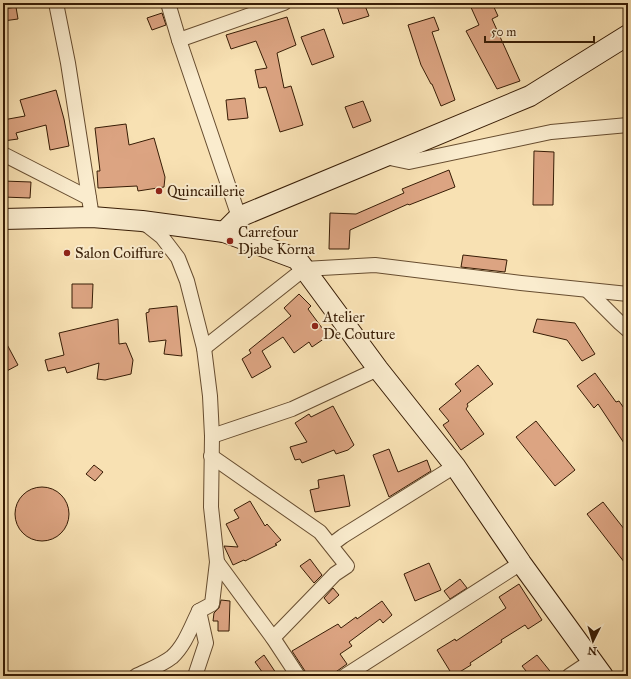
<svg xmlns="http://www.w3.org/2000/svg" width="631" height="679" viewBox="0 0 631 679" font-family="'IM FELL Great Primer',serif">
<style>
.building{fill:#dca482;stroke:#371c05}
.lines{fill:none;stroke-linecap:round;stroke-linejoin:round}
.street-casing{stroke:#674d30;stroke-width:16}
.secondary-casing{stroke:#371c05;stroke-width:22}
.street{stroke:#faecce;stroke-width:14}
.secondary{stroke:#faecce;stroke-width:20}
.poi-dot{fill:#8f2418;stroke:#faecce;stroke-width:1.5}
.labels{text-anchor:middle;stroke-width:4;stroke-linejoin:round;paint-order:stroke}
.poi-label{font-size:15px;fill:#371c05;stroke:#faecce;text-anchor:start}
</style>
<rect width="100%" height="100%" fill="#f8e1b3"/>
<filter id="stains"><feTurbulence type="fractalNoise" baseFrequency=".005" numOctaves="4"/><feColorMatrix values="0 0 0 0 .2 0 0 0 0 .09 0 0 0 0 .02 0 0 0 .5 -.17"/></filter>
<radialGradient id="worn" r=".72"><stop offset=".6" stop-color="#630" stop-opacity="0"/><stop offset="1" stop-color="#630" stop-opacity=".3"/></radialGradient>
<!-- building -->
<g class="building">
<polygon points="336,3 364,3 369,16 343,24"/>
<polygon points="469,3 492,3 498,16 492,19 520,81 497,89 466,31 479,25"/>
<polygon points="16,7 18,19 3,21 3,9"/>
<polygon points="162,13 166,25 152,30 147,18"/>
<polygon points="287,17 296,45 277,53 284,88 291,86 303,125 280,132 266,87 259,88 255,70 267,68 256,41 231,49 226,35"/>
<polygon points="434,17 439,30 432,32 455,100 441,106 432,84 431,84 421,65 408,25"/>
<polygon points="324,29 334,57 312,65 301,37"/>
<polygon points="56,90 64,119 69,146 50,150 46,125 16,133 18,139 3,141 3,120 25,116 20,100"/>
<polygon points="245,98 248,118 228,120 226,100"/>
<polygon points="363,101 371,121 353,128 345,107"/>
<polygon points="126,124 129,145 154,138 165,177 164,187 138,191 137,186 98,188 97,171 100,171 95,128"/>
<polygon points="534,151 554,152 553,205 533,205"/>
<polygon points="449,170 455,187 409,205 408,204 350,230 349,249 329,249 330,213 356,214 404,193 402,189"/>
<polygon points="3,181 31,182 30,198 3,197"/>
<polygon points="463,255 507,260 505,272 461,267"/>
<polygon points="72,284 93,284 92,308 72,308"/>
<polygon points="299,294 311,306 308,309 328,336 312,347 309,342 294,353 283,337 262,351 271,367 252,378 242,359 251,353 249,350 291,316 284,308"/>
<polygon points="177,306 182,356 164,354 166,340 149,342 146,313 149,312 149,309"/>
<polygon points="118,319 119,344 126,343 133,360 131,374 105,380 97,379 99,363 67,373 65,367 48,371 45,360 64,355 59,333"/>
<polygon points="537,319 575,323 595,354 582,361 567,340 533,332"/>
<polygon points="3,337 18,365 3,373"/>
<polygon points="478,365 493,384 467,404 468,406 466,409 484,434 461,450 443,425 449,421 439,409 461,391 455,384"/>
<polygon points="595,373 616,402 619,401 628,414 628,449 598,404 594,408 577,386"/>
<polygon points="333,406 354,445 348,450 336,454 334,450 302,463 300,459 295,460 290,447 307,442 295,423 309,414 311,417"/>
<polygon points="536,421 575,470 555,486 516,437"/>
<polygon points="389,449 398,472 427,460 431,471 389,497 373,455"/>
<polygon points="94,465 103,472 95,481 86,474"/>
<polygon points="344,475 350,506 315,512 310,490 319,488 318,480"/>
<circle cx="42" cy="514" r="27"/>
<polygon points="250,501 265,526 267,524 281,540 275,544 277,545 245,561 244,560 233,565 224,546 238,547 226,524 239,518 234,510"/>
<polygon points="603,502 628,534 628,567 587,514"/>
<polygon points="310,559 322,575 314,583 300,566"/>
<polygon points="429,563 441,590 415,601 404,574"/>
<polygon points="460,579 467,588 450,599 444,591"/>
<polygon points="519,584 542,620 528,629 525,625 501,640 502,642 470,663 471,665 453,676 437,650 455,639 456,641 506,608 499,597"/>
<polygon points="333,588 339,595 329,604 324,598"/>
<polygon points="221,600 230,601 229,631 218,631 218,621 213,621 214,613 219,608"/>
<polygon points="382,601 392,615 383,623 380,619 349,642 352,646 340,654 347,664 330,676 306,676 305,671 292,651 338,624 341,628 356,617 357,619"/>
<polygon points="264,655 278,676 265,676 255,662"/>
<polygon points="537,655 554,676 530,676 522,666"/>
</g>
<g class="lines">
<defs>
<g id="street">
<polyline points="56,3 68,63 92,217"/>
<polyline points="168,3 179,40 239,217"/>
<polyline points="179,40 284,3"/>
<polyline points="3,154 89,198"/>
<polyline points="385,157 409,162 551,132 628,125"/>
<polyline points="143,222 162,237 178,258 187,281 204,348 210,396 212,436 211,507 217,562 212,604 199,611 206,643 195,676"/>
<polyline points="587,290 620,323 628,330"/>
<polyline points="204,348 304,269 375,265 521,283 628,294"/>
<polyline points="212,436 292,409 378,369"/>
<polyline points="211,456 320,532 347,566 335,574 273,638"/>
<polyline points="331,545 343,536 455,466"/>
<polyline points="217,562 273,638 298,676"/>
<path d="M 136,676 C 148,670 162,665 172,657 C 185,645 191,627 199,611"/>
<polyline points="345,676 521,563"/>
<polyline points="569,676 593,660"/>
</g>
<g id="secondary">
<polyline points="3,219 92,217 142,221 224,232 297,259 378,369 455,466 521,563 603,676"/>
<polyline points="224,232 239,217 530,96 628,35"/>
</g>
</defs>
<!-- street casing -->
<use href="#street" class="street-casing"/>
<!-- secondary casing -->
<use href="#secondary" class="secondary-casing"/>
<!-- street -->
<use href="#street" class="street"/>
<!-- secondary -->
<use href="#secondary" class="secondary"/>
</g>
<!-- markers -->
<g class="poi-dot">
<circle cx="159" cy="191" r="4"/>
<circle cx="230" cy="241" r="4"/>
<circle cx="67" cy="253" r="4"/>
<circle cx="315" cy="326" r="4"/>
</g>
<g class="labels">
<!-- poi labels -->
<g class="poi-label">
<text x="167" y="196">Quincaillerie</text>
<text x="238" y="237">Carrefour<tspan x="238" dy="17">Djabe Korna</tspan></text>
<text x="75" y="258">Salon Coiffure</text>
<text x="323" y="322">Atelier<tspan x="323" dy="17">De Couture</tspan></text>
</g>
</g>
<!-- margin -->
<rect width="631" height="679" fill="none" stroke="#f8e1b3" stroke-width="16"/>
<rect x="4" y="4" width="623" height="671" fill="none" stroke="#371c05" stroke-width="2"/>
<rect x="8" y="8" width="615" height="663" fill="none" stroke="#371c05"/>
<!-- north arrow -->
<g transform="translate(593 641) rotate(185)" stroke="#faecce" stroke-width="3" paint-order="stroke">
<path d="M0-3L7 15L0 10L-7 15Z" fill="#371c05"/>
<text y="-6" font-size="11" font-weight="bold" text-anchor="middle" fill="#371c05">N</text>
</g>
<!-- scale -->
<path d="M485 36v6h109v-6" fill="none" stroke="#371c05" stroke-width="2"/>
<text x="491" y="36" font-size="12" fill="#371c05" stroke="#faecce" stroke-width="3" paint-order="stroke">50 m</text>
<rect width="100%" height="100%" filter="url(#stains)"/>
<rect width="100%" height="100%" fill="url(#worn)"/>
</svg>
